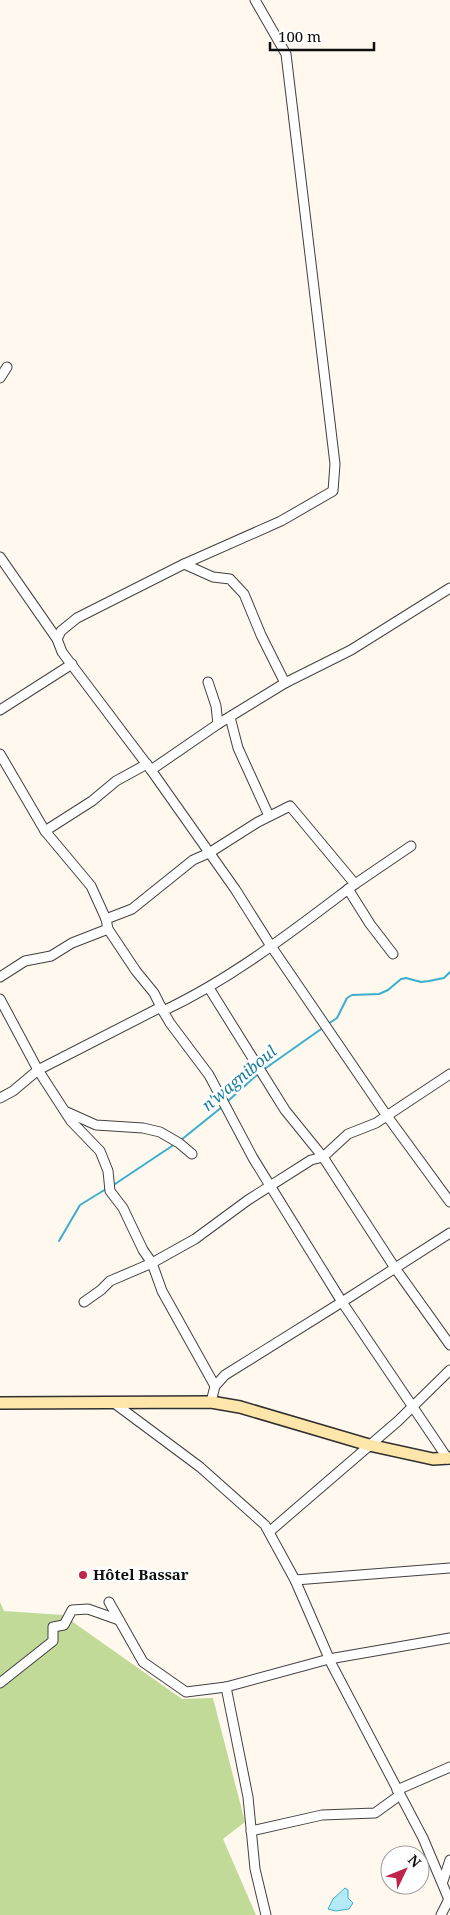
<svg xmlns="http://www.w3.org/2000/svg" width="450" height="1915" viewBox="0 0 450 1915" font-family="'Noto Serif',serif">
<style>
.forest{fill:#c2da97}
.water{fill:#b3eaf6;stroke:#3baecd}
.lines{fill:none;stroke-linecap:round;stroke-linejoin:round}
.stream{stroke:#3baecd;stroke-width:2}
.street-casing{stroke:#414141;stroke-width:11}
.secondary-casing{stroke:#303030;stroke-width:14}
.street{stroke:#fff;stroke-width:9}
.secondary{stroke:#fee5aa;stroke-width:11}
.poi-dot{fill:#bd264a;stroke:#fff;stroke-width:2}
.labels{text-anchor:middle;stroke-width:5;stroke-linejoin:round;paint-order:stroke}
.poi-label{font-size:15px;font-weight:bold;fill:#0e0e0e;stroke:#fff;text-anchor:start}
.water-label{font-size:16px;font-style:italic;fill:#177e9f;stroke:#fff}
</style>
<rect width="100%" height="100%" fill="#fff8ee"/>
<!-- forest -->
<polygon class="forest" points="0,1602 4,1611 63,1615 182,1699 213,1698 245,1822 223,1839 256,1915 0,1915"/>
<!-- water -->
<polygon class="water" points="345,1888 348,1890 348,1898 353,1903 349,1909 336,1911 328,1909 333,1899"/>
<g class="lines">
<!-- stream -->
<g class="stream">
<polyline points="328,1024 337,1018 347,998 352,995 379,994 388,990 401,979 406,978 421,982 429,981 444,978 450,972"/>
<polyline points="263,1070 324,1027"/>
<polyline points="227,1102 259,1073"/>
<polyline points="181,1140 222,1107"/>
<polyline points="112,1186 175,1144"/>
<polyline points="59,1241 80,1205 106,1189"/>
</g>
<defs>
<g id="street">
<polyline points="255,0 286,54 335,464 333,491 281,521 184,564 77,618 61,631 57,639 62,652 151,770 235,889 271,946 387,1116 450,1202"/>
<polyline points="0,378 7,367"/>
<polyline points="0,557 57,639"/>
<polyline points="184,564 213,577 230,579 244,594 261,635 285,683"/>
<polyline points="208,682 216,706 218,724"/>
<polyline points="0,710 72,664"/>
<polyline points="230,717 238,748 269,816"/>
<polyline points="0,754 45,831 91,886 106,919 108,929 136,971 154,993 163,1011"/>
<polyline points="151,770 218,724 285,683 351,650 450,588"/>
<polyline points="45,831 92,801 116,781 147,764"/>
<polyline points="355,884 411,846"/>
<polyline points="348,889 370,924 393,954"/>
<path d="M 106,919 L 132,909 L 193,860 L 209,853 L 258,822 L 290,806 L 355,884 C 294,930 233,978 163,1011 L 170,1023 L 209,1075 L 253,1158 L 342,1302 L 448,1459"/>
<polyline points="0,977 25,961 51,956 72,943 108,929"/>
<polyline points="209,988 285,1110 323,1157 395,1268 450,1345"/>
<polyline points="0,999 38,1070 71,1121 100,1151 108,1171 110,1191 123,1208 143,1250 152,1263 162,1291 215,1386"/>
<polyline points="0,1098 13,1091 38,1070 161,1007"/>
<polyline points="67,1112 96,1125 143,1128 160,1132 179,1143 192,1154"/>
<polyline points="84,1302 101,1290 110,1281 152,1263 195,1239 248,1200 311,1160 323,1157 348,1134 376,1123 450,1074"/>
<polyline points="211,1402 215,1386 225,1375 342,1302 450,1233"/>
<polyline points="114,1403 200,1467 265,1525 295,1580 332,1665 423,1838 450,1902"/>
<polyline points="269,1532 398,1421 450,1370"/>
<polyline points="295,1580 450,1568"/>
<polyline points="109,1602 143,1662 186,1692 226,1687 329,1659 450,1638"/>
<polyline points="0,1683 53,1641 53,1627 64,1625 72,1610 88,1609 119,1620"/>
<polyline points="226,1687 248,1797 255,1869 266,1915"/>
<polyline points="397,1790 450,1767"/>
<polyline points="251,1831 322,1815 375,1813 400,1795"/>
<polyline points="443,1881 450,1860"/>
<polyline points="441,1915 449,1899"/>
</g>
<polyline id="secondary" points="0,1403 211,1402 240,1407 369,1445 433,1459 450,1458"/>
</defs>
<!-- street casing -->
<use href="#street" class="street-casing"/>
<!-- secondary casing -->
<use href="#secondary" class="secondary-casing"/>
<!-- street -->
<use href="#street" class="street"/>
<!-- secondary -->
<use href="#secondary" class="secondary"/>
</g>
<!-- markers -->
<circle class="poi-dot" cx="83" cy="1575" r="5"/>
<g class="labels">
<!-- poi labels -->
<g class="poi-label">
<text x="93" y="1580">Hôtel Bassar</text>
</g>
<!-- water labels -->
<g class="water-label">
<text transform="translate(239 1078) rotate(-40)" y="6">n'wagniboul</text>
</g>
</g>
<!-- north arrow -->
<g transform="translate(405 1870) rotate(47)"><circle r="24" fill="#ffffff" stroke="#9f9f9f"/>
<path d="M0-4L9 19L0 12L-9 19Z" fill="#bd264a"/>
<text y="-8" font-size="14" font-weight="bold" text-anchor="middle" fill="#0e0e0e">N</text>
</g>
<!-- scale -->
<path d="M270 42v8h104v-8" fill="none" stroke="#0e0e0e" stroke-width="2.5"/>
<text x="278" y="42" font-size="15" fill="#0e0e0e" stroke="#ffffff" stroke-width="4" paint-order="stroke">100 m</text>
</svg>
